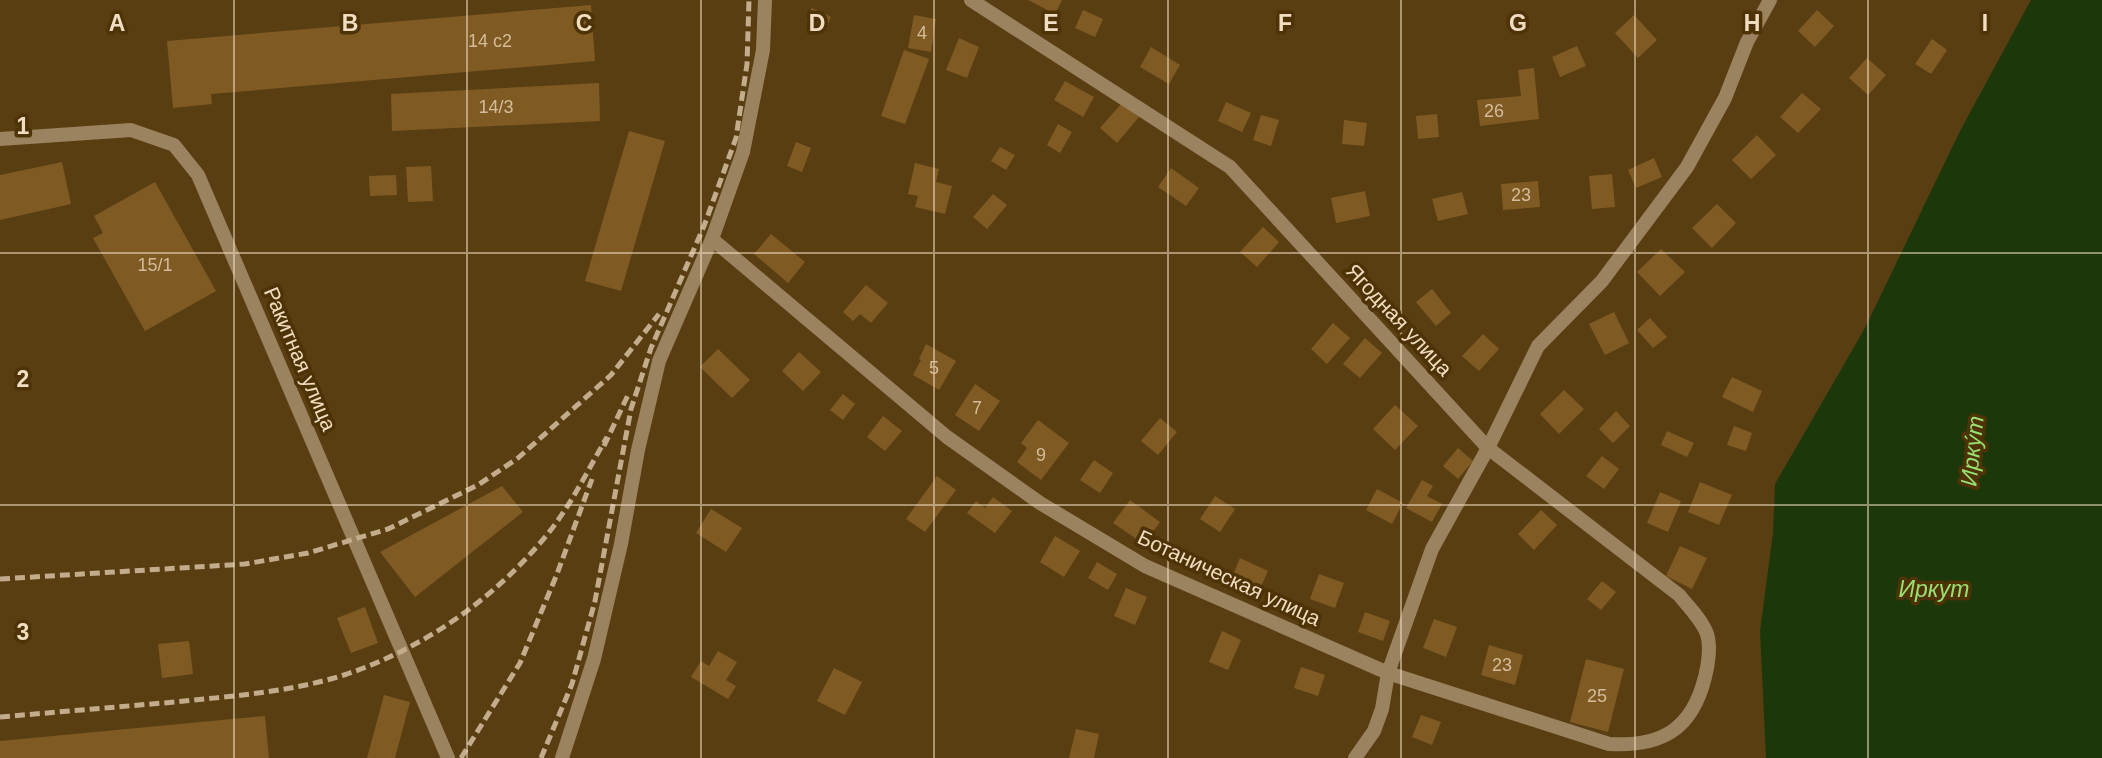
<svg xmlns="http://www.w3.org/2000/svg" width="2102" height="758" viewBox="0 0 2102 758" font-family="Arial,sans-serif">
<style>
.water{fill:#1c380a}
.building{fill:#7f5b23}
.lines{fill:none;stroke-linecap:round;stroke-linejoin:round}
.minor{stroke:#9c8360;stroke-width:14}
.rail{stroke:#c2ac8b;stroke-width:5;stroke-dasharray:10 5;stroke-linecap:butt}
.grid{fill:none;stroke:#f1ddc1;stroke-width:2;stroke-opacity:0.55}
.labels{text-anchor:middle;stroke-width:7;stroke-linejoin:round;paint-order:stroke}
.number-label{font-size:18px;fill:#d4bc9a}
.street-label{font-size:21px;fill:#f1ddc1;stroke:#4d3305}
.water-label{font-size:23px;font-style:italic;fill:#99e072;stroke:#4d3305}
.grid-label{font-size:23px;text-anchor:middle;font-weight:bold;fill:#f1ddc1;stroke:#4d3305;stroke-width:7;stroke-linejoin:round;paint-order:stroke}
</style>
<rect width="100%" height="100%" fill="#593e12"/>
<!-- water -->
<polygon class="water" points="2031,0 2102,0 2102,758 1766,758 1760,631 1773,533 1775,484 1865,328 1960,131"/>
<!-- building -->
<g class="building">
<polygon points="1028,0 1062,0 1055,14"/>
<polygon points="591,5 595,61 211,94 212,104 173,108 167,41"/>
<polygon points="812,8 831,17 825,30 806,20"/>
<polygon points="1083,10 1103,19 1095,37 1075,28"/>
<polygon points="1817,10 1834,26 1815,47 1798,31"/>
<polygon points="914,15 936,19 931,52 908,48"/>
<polygon points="1634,15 1657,40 1638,58 1615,33"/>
<polygon points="959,38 979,47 967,78 946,70"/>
<polygon points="1932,39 1947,50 1931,74 1915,64"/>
<polygon points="1577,46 1586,66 1560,77 1552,57"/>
<polygon points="1151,47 1180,65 1169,84 1140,67"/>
<polygon points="904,50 929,59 905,124 881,116"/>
<polygon points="1867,58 1886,75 1868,95 1849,78"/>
<polygon points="1534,68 1539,119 1480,126 1477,100 1521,96 1518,70"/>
<polygon points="1065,81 1094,97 1083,117 1054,100"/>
<polygon points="599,83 600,121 392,131 391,94"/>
<polygon points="1802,93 1821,109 1798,133 1780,117"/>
<polygon points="1226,102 1251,113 1242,132 1218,121"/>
<polygon points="1122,103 1139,117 1117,143 1100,128"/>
<polygon points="1437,114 1439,137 1418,139 1416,116"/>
<polygon points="1261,115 1279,120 1271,146 1253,140"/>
<polygon points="1344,120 1367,123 1364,146 1342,144"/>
<polygon points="1058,124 1072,132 1060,153 1047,145"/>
<polygon points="629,131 665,141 621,291 585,281"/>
<polygon points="1757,135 1776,155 1751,179 1732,160"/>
<polygon points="796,142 811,148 802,172 787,166"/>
<polygon points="1000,147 1015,155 1006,170 991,161"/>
<polygon points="1654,158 1662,177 1636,188 1628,170"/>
<polygon points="62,162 71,204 0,220 0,175"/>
<polygon points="915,163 939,169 936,182 952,186 945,214 915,207 918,196 908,194"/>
<polygon points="431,166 433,201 408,202 406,167"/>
<polygon points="1171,168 1199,188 1186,206 1158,187"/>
<polygon points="1612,174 1615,207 1592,209 1589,176"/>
<polygon points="396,175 397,195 370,196 369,176"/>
<polygon points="1538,181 1540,207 1503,210 1501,184"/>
<polygon points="155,182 216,291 145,331 93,238 103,233 94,216"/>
<polygon points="1365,191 1370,216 1336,223 1331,198"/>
<polygon points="1462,192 1468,214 1438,221 1432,199"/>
<polygon points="993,194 1007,205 987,229 973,217"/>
<polygon points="1717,204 1736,223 1712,248 1692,228"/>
<polygon points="1263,227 1279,242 1257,267 1240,252"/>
<polygon points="771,234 805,262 788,283 754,254"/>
<polygon points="1661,249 1685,272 1660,296 1637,272"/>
<polygon points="866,285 888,303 871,323 860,314 853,321 843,312"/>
<polygon points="1432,289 1451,313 1436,326 1416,302"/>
<polygon points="1614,312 1629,343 1605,355 1589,324"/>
<polygon points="1650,318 1667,337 1653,348 1637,330"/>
<polygon points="1333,323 1350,338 1327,364 1311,349"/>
<polygon points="1483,334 1499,349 1479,371 1462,356"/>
<polygon points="1365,338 1382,353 1360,378 1343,364"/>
<polygon points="926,344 956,361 939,390 913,375 921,360 919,359"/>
<polygon points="718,349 750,380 732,398 700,367"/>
<polygon points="799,352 821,372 803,391 782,371"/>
<polygon points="1732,377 1762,391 1753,412 1722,397"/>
<polygon points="975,384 1000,401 979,431 955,415"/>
<polygon points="1564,390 1584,409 1559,434 1540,414"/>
<polygon points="843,394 855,404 843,420 830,410"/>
<polygon points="1395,405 1418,426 1395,450 1373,429"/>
<polygon points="1616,411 1630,426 1613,443 1599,429"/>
<polygon points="883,416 902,431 885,451 867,437"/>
<polygon points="1160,418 1177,432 1158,455 1141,441"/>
<polygon points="1038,420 1069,443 1041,480 1017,462 1027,448 1021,443"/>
<polygon points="1734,426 1752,433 1746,451 1727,445"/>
<polygon points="1667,431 1694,443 1687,457 1661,445"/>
<polygon points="1458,448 1473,461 1458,479 1443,466"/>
<polygon points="1602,456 1619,469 1604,489 1586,476"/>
<polygon points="1094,460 1113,473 1100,493 1080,480"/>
<polygon points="937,476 956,490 925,532 906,519"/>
<polygon points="1422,480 1433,486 1427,496 1442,504 1432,522 1406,508"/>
<polygon points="1700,482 1732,495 1719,525 1688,512"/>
<polygon points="502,486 523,512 415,597 380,552"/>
<polygon points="1377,489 1403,503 1392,524 1366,510"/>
<polygon points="1660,492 1681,501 1668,532 1647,523"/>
<polygon points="1215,496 1235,509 1220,532 1200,519"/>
<polygon points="993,497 1012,511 995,533 967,513 976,501 985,508"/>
<polygon points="1130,500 1160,522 1144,544 1113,523"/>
<polygon points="711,509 742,528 726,552 696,533"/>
<polygon points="1541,510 1557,525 1534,550 1518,534"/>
<polygon points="1055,536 1080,551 1064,577 1040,562"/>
<polygon points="1680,546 1707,558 1692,589 1666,576"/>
<polygon points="1240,558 1268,571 1258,593 1231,580"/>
<polygon points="1097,562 1117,574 1108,590 1088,578"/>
<polygon points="1319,574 1344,583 1335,608 1310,599"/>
<polygon points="1602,581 1616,592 1601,610 1587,599"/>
<polygon points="1126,588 1147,597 1135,625 1114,616"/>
<polygon points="365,607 378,643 351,653 337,618"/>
<polygon points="1365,612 1390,621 1383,641 1358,632"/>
<polygon points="1434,619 1457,627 1446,657 1423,648"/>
<polygon points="1222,631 1241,640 1228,670 1209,662"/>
<polygon points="189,641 193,674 162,678 158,644"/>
<polygon points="1489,645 1523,655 1515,685 1481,675"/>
<polygon points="718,651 737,662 726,680 736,686 728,699 691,677 701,661 709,666"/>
<polygon points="1586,659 1624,669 1608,732 1570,722"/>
<polygon points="1301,667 1325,675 1318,696 1294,688"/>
<polygon points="834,668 862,682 845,715 817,701"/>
<polygon points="384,695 410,702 395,758 367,758"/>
<polygon points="1421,715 1441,722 1432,745 1412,737"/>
<polygon points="265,716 269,758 0,758 0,741"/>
<polygon points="1076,729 1099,734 1094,758 1069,758"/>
</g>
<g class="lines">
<!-- minor -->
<g class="minor">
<polyline points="0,139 131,130 174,145 198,175 448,758"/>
<path d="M 712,239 L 947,437 L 1040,503 L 1145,566 L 1388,673 L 1609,744 C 1661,747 1692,730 1705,677 C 1708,666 1711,646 1707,634 C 1702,620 1688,606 1679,595 L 1488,448 L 1230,167 L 971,0"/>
<polyline points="562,758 594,659 621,544 638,450 659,361 712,239 743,152 763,50 765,0"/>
<polyline points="1355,758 1374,731 1382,709 1388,673 1432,549 1488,448 1538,346 1602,281 1687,167 1725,98 1747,42 1770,0"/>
</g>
<!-- rail -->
<g class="rail">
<polyline points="604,446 628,395"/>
<polyline points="0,579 245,564 308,553 388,529 478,485 518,458 611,375 659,314"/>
<path d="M 0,717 C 58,712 116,707 175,702 C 233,696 292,692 347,674 C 424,648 494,599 546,536 C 570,507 588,470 607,437"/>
<polyline points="461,758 520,663 557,574 592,479"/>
<polyline points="541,758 572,684 595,601 631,409 651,348 704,226 736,138 747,64 749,0"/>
</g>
</g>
<!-- grid -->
<path class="grid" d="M 234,0 L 234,758M 467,0 L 467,758M 701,0 L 701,758M 934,0 L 934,758M 1168,0 L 1168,758M 1401,0 L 1401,758M 1635,0 L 1635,758M 1868,0 L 1868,758M 0,253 L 2102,253M 0,505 L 2102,505"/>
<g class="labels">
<!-- number labels -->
<g class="number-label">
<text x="922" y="39">4</text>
<text x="490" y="47">14 с2</text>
<text x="496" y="113">14/3</text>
<text x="1494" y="117">26</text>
<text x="1521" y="201">23</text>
<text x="155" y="271">15/1</text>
<text x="934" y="374">5</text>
<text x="977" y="414">7</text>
<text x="1041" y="461">9</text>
<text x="1502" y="671">23</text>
<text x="1597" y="702">25</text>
</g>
<!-- street labels -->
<g class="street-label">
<text transform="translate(1399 320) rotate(47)" y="7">Ягодная улица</text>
<text transform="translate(300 359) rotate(67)" y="7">Ракитная улица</text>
<text transform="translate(1229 578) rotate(25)" y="7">Ботаническая улица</text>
</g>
<!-- water labels -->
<g class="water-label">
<text transform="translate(1972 451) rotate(-84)" y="8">Ирку́т</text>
<text x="1934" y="597">Иркут</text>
</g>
</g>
<g class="grid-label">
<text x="117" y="31">A</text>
<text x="350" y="31">B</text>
<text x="584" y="31">C</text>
<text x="817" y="31">D</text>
<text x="1051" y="31">E</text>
<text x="1285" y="31">F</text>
<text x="1518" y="31">G</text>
<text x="1752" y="31">H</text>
<text x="1985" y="31">I</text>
<text x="23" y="134">1</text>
<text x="23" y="387">2</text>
<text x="23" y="640">3</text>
</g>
</svg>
